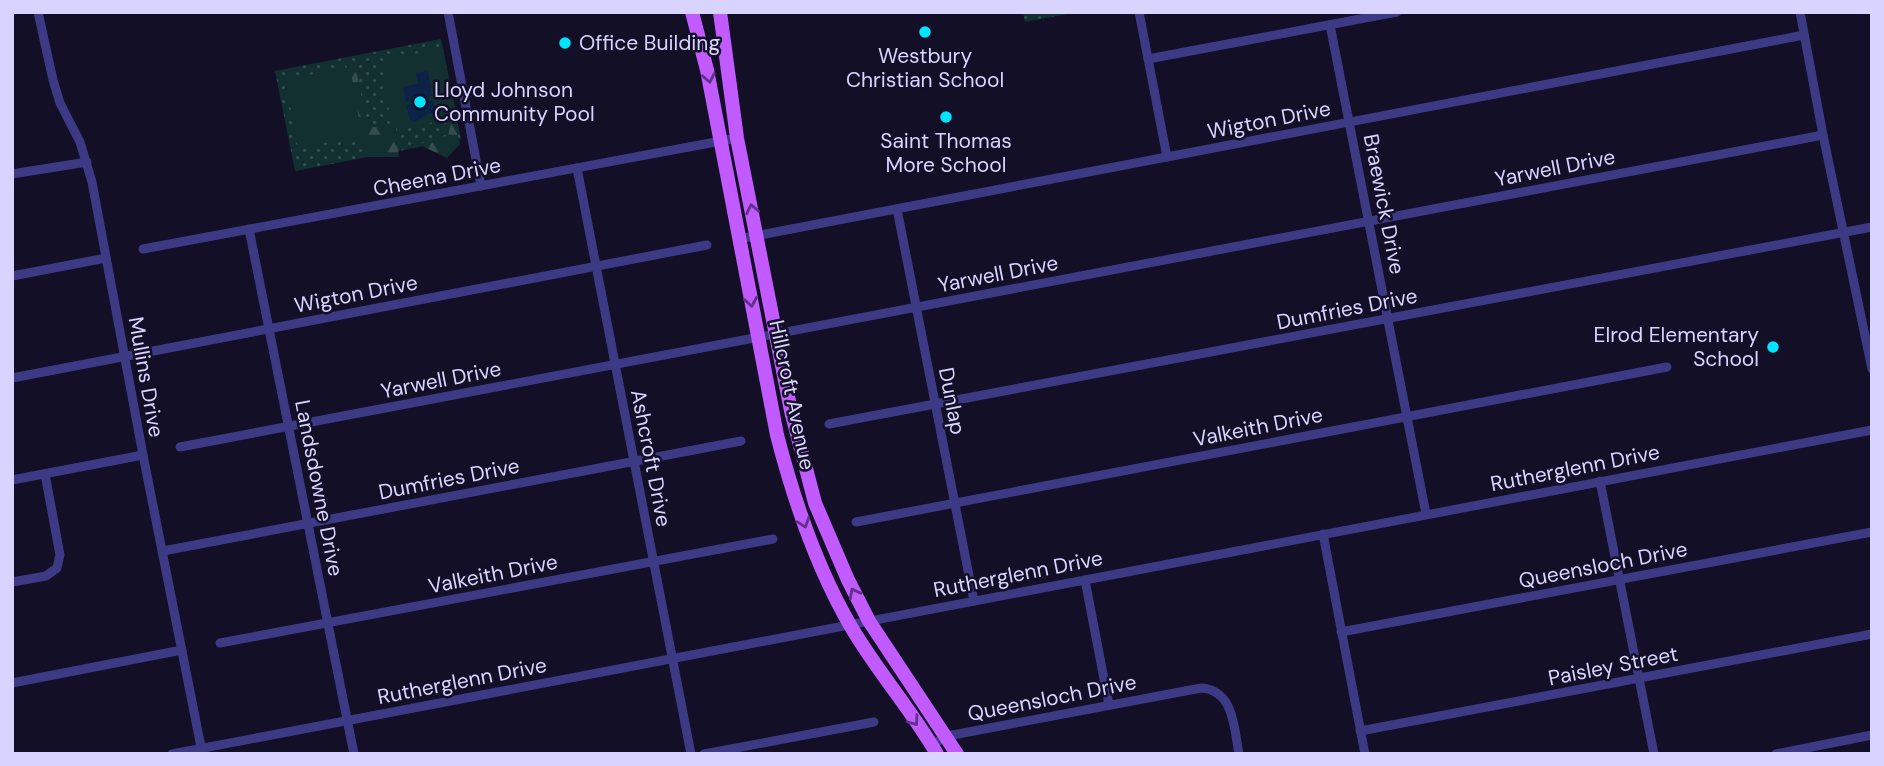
<svg xmlns="http://www.w3.org/2000/svg" width="1884" height="766" viewBox="0 0 1884 766" font-family="'DM Sans',sans-serif">
<style>
.grass{fill:url(#grass-dots)}
.forest{fill:url(#forest-firs)}
.pitch{fill:#12302f}
.water{fill:#0c2248}
.lines{fill:none;stroke-linecap:round;stroke-linejoin:round}
.minor{stroke:#3d3a85;stroke-width:9}
.primary{stroke:#c25bff;stroke-width:14}
.oneway{stroke:#623188}
.poi-dot{fill:#00e5ff;stroke:#130f26;stroke-width:2.5}
.labels{text-anchor:middle;stroke-width:5;stroke-linejoin:round;paint-order:stroke}
.poi-label{font-size:21px;fill:#d9d4ff;stroke:#130f26;text-anchor:start}
.street-label{font-size:21px;fill:#d9d4ff;stroke:#130f26}
</style>
<defs>
<pattern id="grass-dots" width="8" height="8" patternUnits="userSpaceOnUse" patternTransform="scale(1.75)"><rect width="8" height="8" fill="#12302f"/><path d="M2 2h.1M6 6h.1" fill="none" stroke="#344d4e" stroke-width="1.8" stroke-linecap="round"/></pattern>
<pattern id="forest-firs" width="22" height="20" patternUnits="userSpaceOnUse" patternTransform="scale(1.75)"><rect width="22" height="20" fill="#12302f"/><path d="M5 1l3.5 6h-7zM16 11l3.5 6h-7z" fill="#344d4e"/></pattern>
</defs>
<rect width="100%" height="100%" fill="#130f26"/>
<!-- grass -->
<g class="grass">
<polygon points="1023,12 1078,12 1025,22"/>
<polygon points="441,39 461,139 295,171 275,71"/>
</g>
<!-- forest -->
<g class="forest">
<path d="M 355,63 L 367,127 L 380,127 L 391,123 L 396,128 L 399,157 L 362,157 L 366,153 L 358,147 C 358,141 356,138 355,131 C 352,109 350,87 346,64 Z"/>
<polygon points="442,80 460,144 447,158 420,145 431,138 448,136 451,123 443,112"/>
</g>
<!-- pitch -->
<g class="pitch">
<polygon points="443,48 457,118 397,129 395,120 391,121 384,86 388,85 383,60"/>
<polygon points="350,68 362,136 298,148 285,79"/>
</g>
<!-- water -->
<g class="water">
<polygon points="428,71 432,96 406,102 403,87 418,84 416,73"/>
<polygon points="430,100 433,100 436,113 427,114 415,122 410,120 406,105"/>
</g>
<g class="lines">
<!-- minor -->
<g class="minor">
<polyline points="38,12 53,80 60,103 80,142 92,182 143,455 202,752"/>
<polyline points="448,12 481,186"/>
<polyline points="1139,12 1167,157"/>
<polyline points="1800,12 1823,135 1872,369"/>
<polyline points="1330,25 1426,514"/>
<polyline points="1148,59 1397,12"/>
<polyline points="577,168 691,754"/>
<polyline points="12,174 87,162"/>
<polyline points="897,209 974,601"/>
<polyline points="249,229 354,754"/>
<polyline points="739,239 1804,35"/>
<polyline points="143,249 737,138"/>
<polyline points="12,276 106,258"/>
<polyline points="12,378 707,245"/>
<polyline points="829,424 1872,227"/>
<polyline points="180,447 1823,135"/>
<polyline points="12,480 143,455"/>
<polyline points="1600,481 1654,754"/>
<polyline points="856,522 1667,367"/>
<polyline points="1323,534 1365,754"/>
<polyline points="163,551 741,441"/>
<polyline points="1085,580 1109,705"/>
<polyline points="12,582 46,576 57,568 60,555 45,474"/>
<polyline points="1341,632 1872,532"/>
<polyline points="220,643 773,539"/>
<polyline points="12,683 182,650"/>
<polyline points="1360,731 1872,634"/>
<path d="M 932,745 L 947,736 L 958,734 L 1201,688 C 1234,690 1234,728 1239,754"/>
<polyline points="172,754 1872,430"/>
<polyline points="704,754 874,722"/>
<polyline points="1776,754 1872,735"/>
</g>
<!-- primary -->
<g class="primary">
<path d="M 692,12 L 707,70 L 777,435 C 794,501 816,566 850,625 C 876,670 911,709 937,754"/>
<polyline points="720,12 737,138 791,411 815,503 848,580 869,621 957,754"/>
</g>
</g>
<!-- one-way arrows -->
<defs><path id="oneway-chevron" d="M-2-3.5L2.5 0L-2 3.5" fill="none" stroke-width="1.6" stroke-linecap="round" stroke-linejoin="round" transform="scale(1.75)"/></defs>
<g class="oneway">
<use href="#oneway-chevron" transform="translate(709 78) rotate(79)"/>
<use href="#oneway-chevron" transform="translate(752 209) rotate(-102)"/>
<use href="#oneway-chevron" transform="translate(751 302) rotate(80)"/>
<use href="#oneway-chevron" transform="translate(804 523) rotate(71)"/>
<use href="#oneway-chevron" transform="translate(854 593) rotate(-118)"/>
<use href="#oneway-chevron" transform="translate(914 721) rotate(54)"/>
</g>
<!-- markers -->
<g class="poi-dot">
<circle cx="925" cy="32" r="7"/>
<circle cx="565" cy="43" r="7"/>
<circle cx="420" cy="102" r="7"/>
<circle cx="946" cy="117" r="7"/>
<circle cx="1773" cy="347" r="7"/>
</g>
<g class="labels">
<!-- poi labels -->
<g class="poi-label">
<text x="579" y="50">Office Building</text>
<text x="925" y="63" text-anchor="middle">Westbury<tspan x="925" dy="24">Christian School</tspan></text>
<text x="434" y="97">Lloyd Johnson<tspan x="434" dy="24">Community Pool</tspan></text>
<text x="946" y="148" text-anchor="middle">Saint Thomas<tspan x="946" dy="24">More School</tspan></text>
<text x="1759" y="342" text-anchor="end">Elrod Elementary<tspan x="1759" dy="24">School</tspan></text>
</g>
<!-- street labels -->
<g class="street-label">
<text transform="translate(1269 120) rotate(-11)" y="7">Wigton Drive</text>
<text transform="translate(1555 168) rotate(-11)" y="7">Yarwell Drive</text>
<text transform="translate(437 177) rotate(-11)" y="7">Cheena Drive</text>
<text transform="translate(1384 204) rotate(79)" y="7">Braewick Drive</text>
<text transform="translate(998 274) rotate(-11)" y="7">Yarwell Drive</text>
<text transform="translate(356 294) rotate(-11)" y="7">Wigton Drive</text>
<text transform="translate(1347 309) rotate(-11)" y="7">Dumfries Drive</text>
<text transform="translate(146 377) rotate(80)" y="7">Mullins Drive</text>
<text transform="translate(441 380) rotate(-11)" y="7">Yarwell Drive</text>
<text transform="translate(792 395) rotate(78)" y="7">Hillcroft Avenue</text>
<text transform="translate(952 401) rotate(79)" y="7">Dunlap</text>
<text transform="translate(1258 427) rotate(-11)" y="7">Valkeith Drive</text>
<text transform="translate(651 458) rotate(79)" y="7">Ashcroft Drive</text>
<text transform="translate(1575 468) rotate(-11)" y="7">Rutherglenn Drive</text>
<text transform="translate(449 479) rotate(-11)" y="7">Dumfries Drive</text>
<text transform="translate(319 488) rotate(79)" y="7">Landsdowne Drive</text>
<text transform="translate(1603 565) rotate(-11)" y="7">Queensloch Drive</text>
<text transform="translate(493 574) rotate(-11)" y="7">Valkeith Drive</text>
<text transform="translate(1018 574) rotate(-11)" y="7">Rutherglenn Drive</text>
<text transform="translate(1613 666) rotate(-11)" y="7">Paisley Street</text>
<text transform="translate(462 681) rotate(-11)" y="7">Rutherglenn Drive</text>
<text transform="translate(1052 698) rotate(-11)" y="7">Queensloch Drive</text>
</g>
</g>
<!-- border -->
<rect width="1884" height="766" fill="none" stroke="#d9d4ff" stroke-width="28"/>
</svg>
